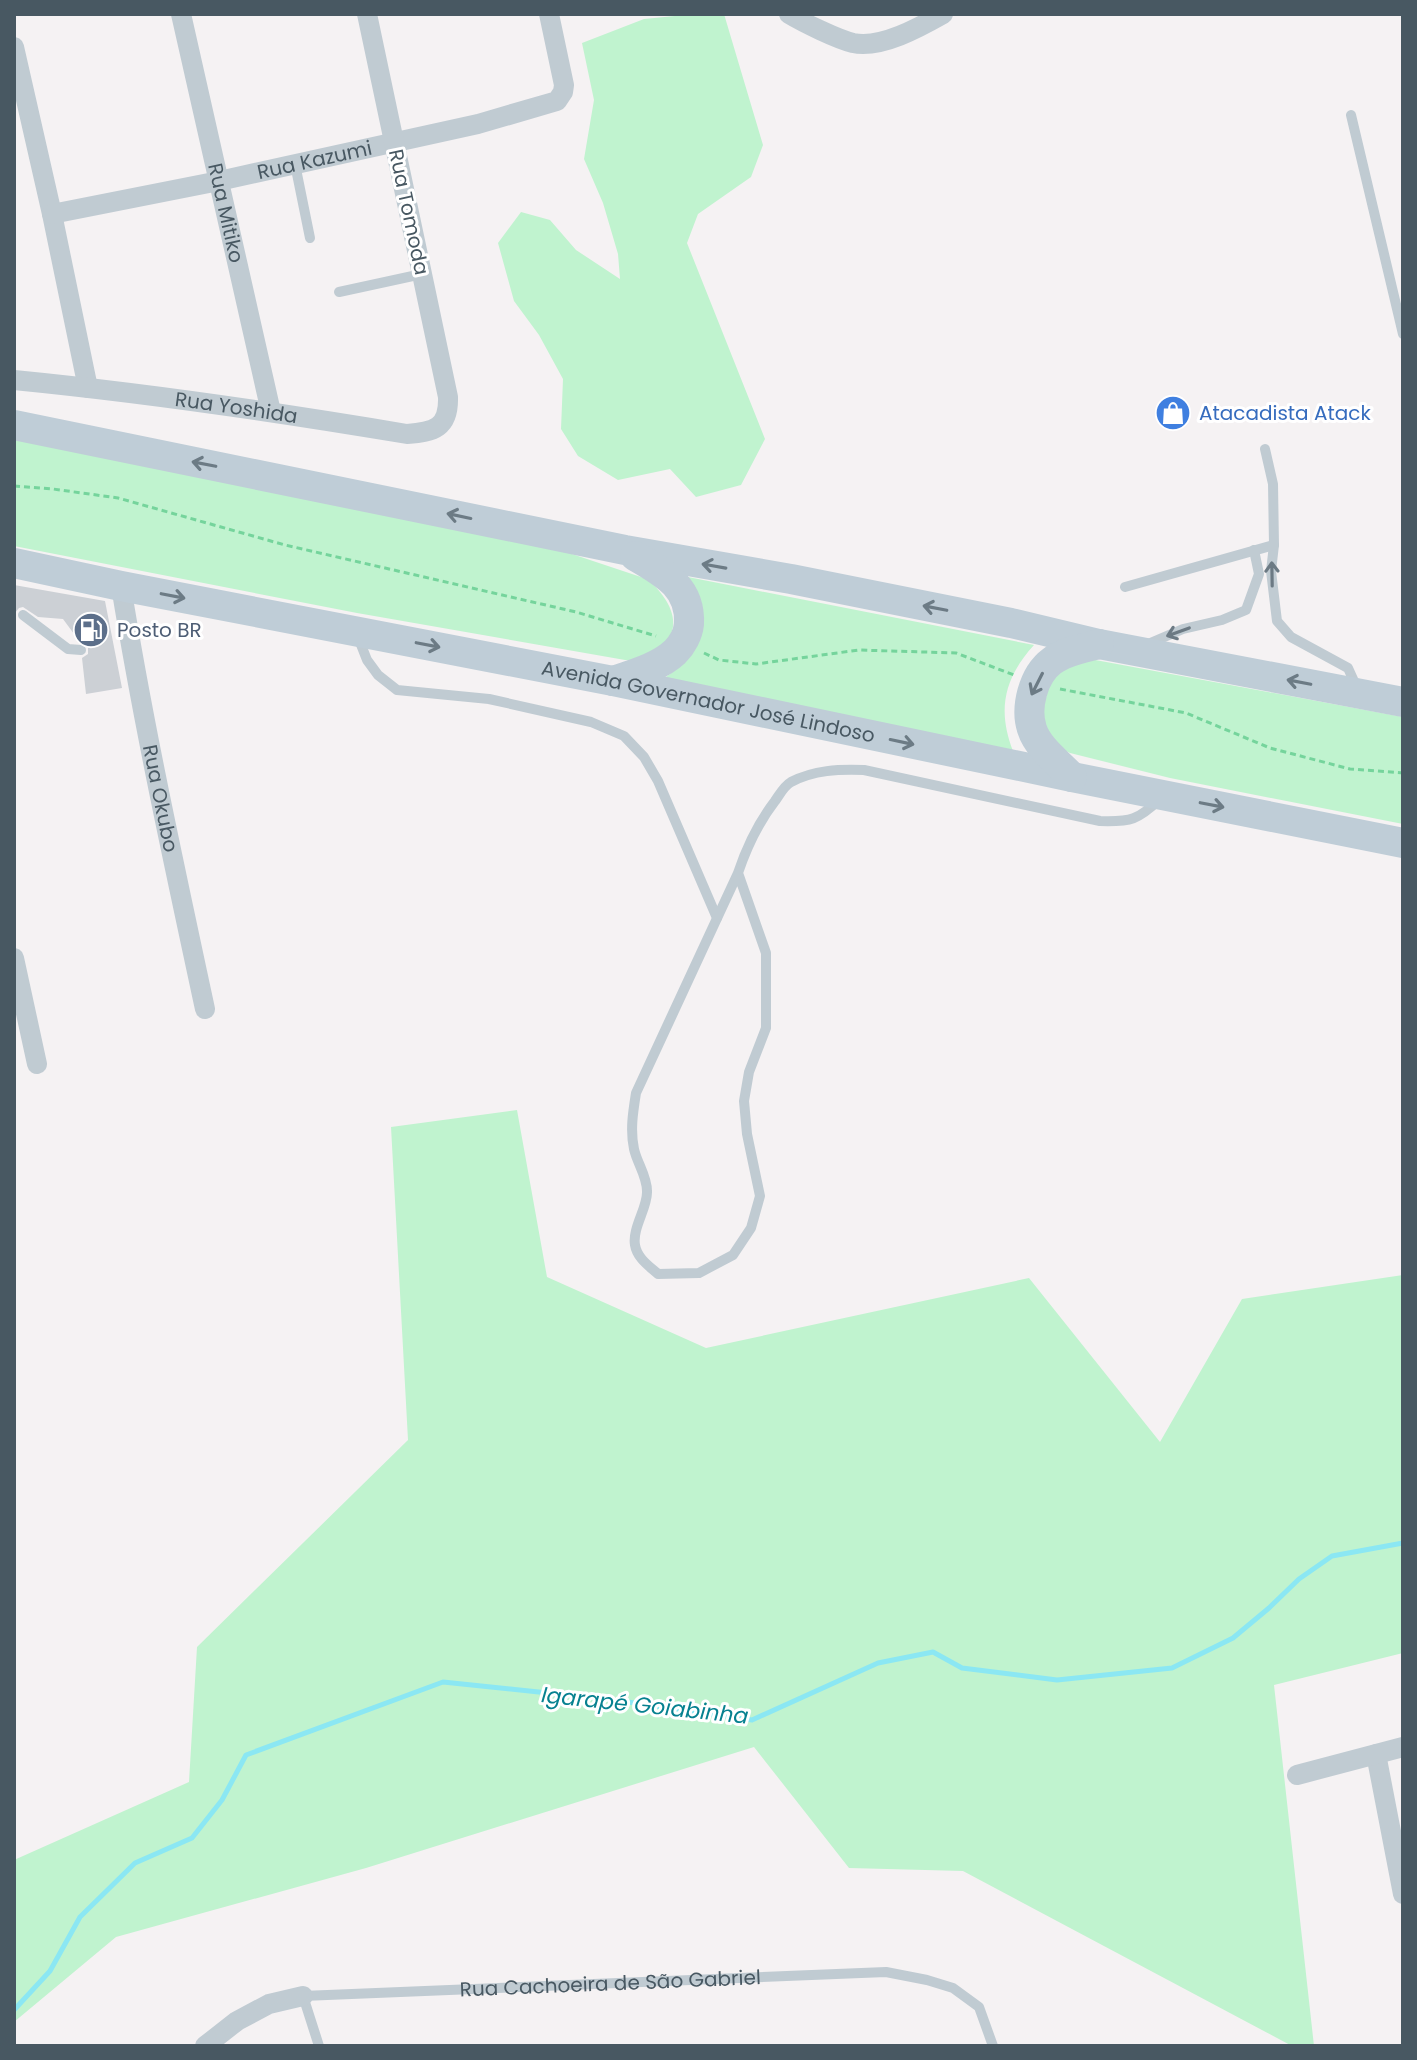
<svg xmlns="http://www.w3.org/2000/svg" width="1417" height="2060" viewBox="0 0 1417 2060" font-family="Poppins,sans-serif">
<style>
.green{fill:#c0f3cf}
.lines{fill:none;stroke-linecap:round;stroke-linejoin:round}
.stream{stroke:#8be7f3;stroke-width:5}
.building{fill:#ccd0d5}
.path{stroke:#75d49c;stroke-width:3;stroke-dasharray:6 4;stroke-linecap:butt}
.service{stroke:#c0cbd2;stroke-width:10}
.minor{stroke:#c0cbd2;stroke-width:20}
.secondary{stroke:#bfcdd7;stroke-width:30}
.oneway{stroke:#6c7b85}
.oneway2{stroke:#6c7a84}
.labels{text-anchor:middle;stroke-width:6;stroke-linejoin:round;paint-order:stroke}
.street-label{font-size:20px;fill:#485862;stroke:#fff}
.shop-label{font-size:20px;fill:#366cbe;stroke:#fff;text-anchor:start}
.service-label{font-size:20px;fill:#4e5e75;stroke:#fff;text-anchor:start}
.water-label{font-size:22px;font-style:italic;fill:#068190;stroke:#fff}
</style>
<rect width="100%" height="100%" fill="#f5f2f3"/>
<!-- green -->
<g class="green">
<polygon points="695,14 724,14 763,145 751,177 698,214 687,243 765,439 741,485 696,497 670,469 618,480 578,456 561,429 563,379 539,335 514,301 498,243 521,212 550,220 576,250 620,279 618,254 603,203 584,159 594,100 582,43 644,19"/>
<path d="M 14,438 L 533,541 L 647,579 C 663,592 683,618 668,639 C 665,644 658,647 653,650 C 643,656 637,661 625,660 L 357,613 L 14,546 Z"/>
<path d="M 688,577 L 1034,645 C 1004,678 997,710 1013,751 L 662,680 L 683,664 Z"/>
<polygon points="1090,659 1403,717 1403,824 1170,778 1070,753 1060,748 1040,722 1052,673"/>
<polygon points="517,1110 547,1277 706,1348 1029,1278 1160,1442 1242,1299 1403,1275 1403,1653 1274,1685 1314,2046 1292,2046 963,1871 849,1868 754,1747 366,1868 116,1937 14,2022 14,1860 189,1782 197,1647 408,1440 391,1127"/>
</g>
<g class="lines">
<!-- stream -->
<polyline class="stream" points="14,2010 50,1971 80,1917 135,1863 192,1838 222,1800 246,1755 443,1682 614,1700 752,1720 878,1663 933,1652 962,1668 1057,1680 1172,1668 1233,1638 1269,1608 1299,1579 1332,1556 1403,1543"/>
</g>
<!-- building -->
<polygon class="building" points="14,585 105,601 122,688 86,694 82,658 88,654 88,646 80,642 63,619 38,617 23,607 19,608 14,614"/>
<g class="lines">
<!-- path -->
<g class="path">
<polyline points="14,486 53,489 118,498 285,545 576,612 656,636"/>
<polyline points="704,653 719,660 756,664 859,650 956,653 1014,675"/>
<polyline points="1060,689 1186,713 1270,748 1350,769 1403,773"/>
</g>
<!-- service -->
<g class="service">
<polyline points="1351,115 1403,334"/>
<polyline points="295,164 310,238"/>
<polyline points="339,292 422,274"/>
<polyline points="1265,449 1273,484 1274,545 1271,571 1277,621 1291,637 1348,668 1357,688"/>
<polyline points="1125,587 1274,545"/>
<polyline points="23,615 68,649 81,650"/>
<polyline points="358,637 367,660 378,675 397,690 489,699 591,722 624,736 644,757 658,781 717,918"/>
<polyline points="1148,644 1183,629 1222,620 1246,610 1259,574 1254,550"/>
<path d="M 738,873 L 766,953 L 766,1028 L 749,1072 L 744,1101 L 747,1134 L 760,1196 L 751,1228 L 733,1255 L 699,1273 L 658,1274 C 649,1266 637,1258 635,1245 C 632,1228 648,1207 647,1191 C 647,1176 637,1163 634,1149 C 630,1130 633,1112 636,1093 L 738,873 C 747,846 758,823 775,801 C 780,794 784,786 791,782 C 814,770 839,769 864,770 L 1100,821 C 1131,822 1138,820 1160,799"/>
<path id="s1" d="M 319,2046 L 303,1996 L 886,1972 L 927,1980 L 953,1988 L 979,2007 L 993,2046"/>
</g>
<!-- minor -->
<g class="minor">
<path id="s2" d="M 181,14 L 271,412"/>
<path d="M 789,14 C 804,23 837,39 853,43 C 881,49 920,27 943,14"/>
<polyline points="14,47 52,214 88,388"/>
<path id="s3" d="M 52,214 L 219,181 L 478,124 L 557,101 L 563,92 L 564,85 L 549,14"/>
<path id="s4" d="M 14,380 C 146,393 276,412 407,434 C 434,432 449,428 448,397 L 367,14"/>
<path id="s5" d="M 121,586 C 144,728 175,869 205,1009"/>
<polyline points="14,958 37,1064"/>
<polyline points="1376,1754 1403,1894"/>
<polyline points="1297,1775 1403,1747"/>
<polyline points="205,2046 237,2021 269,2004 303,1996"/>
</g>
<!-- secondary -->
<g class="secondary">
<polyline points="14,425 625,550 791,579 1011,623 1099,644 1403,702"/>
<path id="s6" d="M 14,563 L 121,586 L 613,681 L 1072,777 L 1403,843"/>
<path d="M 613,681 C 634,674 659,667 675,652 C 682,645 688,634 689,624 C 691,587 664,573 635,556"/>
<path d="M 1072,777 C 1059,763 1038,748 1032,729 C 1025,708 1033,675 1052,661 C 1065,651 1084,648 1099,644"/>
</g>
</g>
<!-- one-way arrows -->
<defs><path id="oneway-shaft" d="M-6 0H5M1.5-3L5.5 0L1.5 3" fill="none" stroke-width="1.6" stroke-linecap="round" stroke-linejoin="round" transform="scale(2)"/></defs>
<g class="oneway">
<use href="#oneway-shaft" transform="translate(204 464) rotate(-169)"/>
<use href="#oneway-shaft" transform="translate(459 516) rotate(-168)"/>
<use href="#oneway-shaft" transform="translate(714 566) rotate(-170)"/>
<use href="#oneway-shaft" transform="translate(173 596) rotate(11)"/>
<use href="#oneway-shaft" transform="translate(935 608) rotate(-169)"/>
<use href="#oneway-shaft" transform="translate(428 645) rotate(11)"/>
<use href="#oneway-shaft" transform="translate(1299 682) rotate(-169)"/>
<use href="#oneway-shaft" transform="translate(1037 684) rotate(117)"/>
<use href="#oneway-shaft" transform="translate(902 742) rotate(12)"/>
<use href="#oneway-shaft" transform="translate(1212 805) rotate(11)"/>
</g>
<g class="oneway2">
<use href="#oneway-shaft" transform="translate(1272 574) rotate(-91)"/>
<use href="#oneway-shaft" transform="translate(1178 632) rotate(160)"/>
</g>
<!-- icons -->
<defs>
<symbol id="shop-disc" viewBox="-11 -11 22 22"><circle r="9.5" fill="#3f7fe0" stroke="#fff"/><path d="M-5-2.5h2.3a2.7 3.5 0 0 1 5.4 0H5L5.5 6h-11ZM-1.5-2.5h3a1.5 2.3 0 0 0-3 0Z" fill="#fff"/></symbol>
<symbol id="fuel-disc" viewBox="-11 -11 22 22"><circle r="9.5" fill="#5c6f8a" stroke="#fff"/><path d="M-5.5-6h7V0h2V4h1.3V-2.5L3-4.5l.8-.8L6-3V5H2.5V1h-1V6h-7ZM-4.2-4.7v3.2H.2V-4.7Z" fill="#fff"/></symbol>
</defs>
<g fill-rule="evenodd">
<use href="#shop-disc" x="1153" y="393" width="40" height="40"/>
<use href="#fuel-disc" x="71" y="610" width="40" height="40"/>
</g>
<g class="labels">
<!-- street labels -->
<g class="street-label">
<text dy="7" stroke="none"><textPath href="#s3" startOffset="268">Rua Kazumi</textPath></text>
<text transform="translate(409 212) rotate(78)" y="7">Rua Tomoda</text>
<text dy="7" stroke="none"><textPath href="#s2" startOffset="204">Rua Mitiko</textPath></text>
<text dy="7" stroke="none"><textPath href="#s4" startOffset="224">Rua Yoshida</textPath></text>
<text dy="7" stroke="none"><textPath href="#s6" startOffset="708">Avenida Governador José Lindoso</textPath></text>
<text dy="7" stroke="none"><textPath href="#s5" startOffset="216">Rua Okubo</textPath></text>
<text dy="7" stroke="none"><textPath href="#s1" startOffset="360">Rua Cachoeira de São Gabriel</textPath></text>
</g>
<!-- shop labels -->
<g class="shop-label">
<text x="1199" y="420">Atacadista Atack</text>
</g>
<!-- service labels -->
<g class="service-label">
<text x="117" y="637">Posto BR</text>
</g>
<!-- water labels -->
<g class="water-label">
<text transform="translate(645 1705) rotate(6)" y="8">Igarapé Goiabinha</text>
</g>
</g>
<!-- border -->
<rect width="1417" height="2060" fill="none" stroke="#485862" stroke-width="32"/>
</svg>
